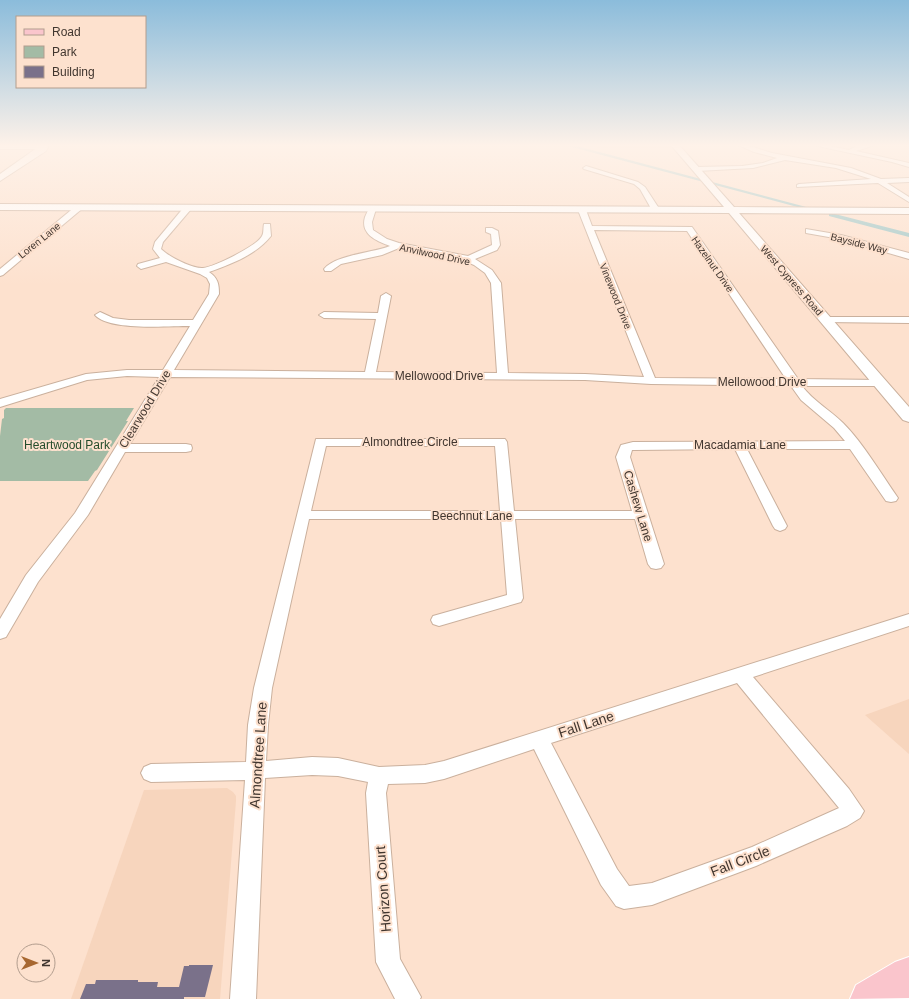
<svg xmlns="http://www.w3.org/2000/svg" width="909" height="999" viewBox="0 0 909 999" font-family="Helvetica,sans-serif">
<style>
.built{fill:#f7d5bd}
.green{fill:#a3bba5}
.lines{fill:none;stroke-linecap:round;stroke-linejoin:round}
.canal{fill:#9fc7c7;fill-rule:evenodd}
.building{fill:#7a718a}
.minor-casing{stroke:#cab09d;stroke-width:2}
.tertiary-casing{stroke:#cab09d;stroke-width:2}
.secondary-casing{stroke:#cab09d;stroke-width:2}
.primary-casing{stroke:#fff;stroke-width:2}
.minor{fill:#fff;fill-rule:evenodd}
.tertiary{fill:#fff;fill-rule:evenodd}
.secondary{fill:#fff;fill-rule:evenodd}
.primary{fill:#fac5cc;fill-rule:evenodd}
.labels{text-anchor:middle;stroke-width:4;stroke-linejoin:round;paint-order:stroke}
.far-street-label{font-size:10px;fill:#41362f;stroke:#fde1ce}
.street-label{font-size:12px;fill:#41362f;stroke:#fde1ce}
.park-label{font-size:12px;fill:#244c2b;stroke:#fde1ce}
.near-street-label{font-size:14px;fill:#41362f;stroke:#fde1ce}
</style>
<rect width="100%" height="100%" fill="#fde1ce"/>
<!-- built -->
<g class="built">
<polygon points="587,145 669,145 672,148 598,148"/>
<polygon points="909,699 909,754 865,715"/>
<polygon points="227,788 233,792 236,796 236,801 220,999 71,999 144,790"/>
</g>
<!-- green -->
<polygon class="green" points="6,408 134,408 126,421 128,421 97,470 95,471 88,481 0,481 0,436 2,419 4,418 4,410"/>
<g class="lines">
<!-- canal -->
<g class="canal">
<polygon points="564,145 573,145 810,208 805,209"/>
<polygon points="831,213 909,233 909,237 829,216 829,214"/>
</g>
</g>
<!-- building -->
<polygon class="building" points="189,965 213,965 205,997 184,997 184,999 80,999 86,984 95,984 96,980 138,980 138,982 158,982 157,987 179,987 184,966 189,966"/>
<g class="lines">
<defs>
<g id="minor">
<polygon points="0,145 44,145 47,147 44,149 0,149"/>
<polygon points="738,145 746,145 772,153 851,168 881,179 909,178 909,182 887,183 909,197 909,202 878,183 797,187 797,185 799,184 871,179 836,168 785,160 753,168 697,171 694,169 697,167 742,166 763,163 777,158 754,152"/>
<polygon points="813,145 825,145 849,150 859,145 875,145 856,151 909,163 909,167 892,162"/>
<polygon points="586,166 638,182 645,187 660,210 656,212 653,212 640,189 634,184 584,169 583,168"/>
<polygon points="76,206 79,206 83,208 3,275 0,276 0,269"/>
<path d="M 185,206 L 188,206 L 192,208 L 163,242 L 161,249 C 168,256 192,269 203,268 C 214,267 257,246 262,236 C 264,233 263,228 264,224 L 270,224 L 271,236 C 256,255 231,264 209,272 C 218,278 219,284 219,294 L 174,370 L 365,372 L 376,319 L 324,318 L 319,315 L 324,312 L 378,313 L 381,296 L 386,293 L 391,296 L 376,372 L 497,373 L 491,283 L 485,273 L 474,265 L 460,259 L 399,248 L 382,255 L 341,264 L 331,271 L 325,271 L 324,269 C 335,255 372,253 390,246 C 376,241 360,234 365,217 C 367,213 368,209 372,207 L 376,209 L 372,222 L 373,230 L 387,239 L 399,243 L 468,256 L 492,245 L 491,234 L 486,232 L 486,228 L 492,228 L 498,231 L 500,245 L 497,250 L 475,259 L 492,270 L 501,283 L 508,373 L 585,374 L 644,377 L 578,210 L 582,208 L 586,210 L 592,226 L 692,227 L 798,379 L 881,380 L 885,381 L 887,383 L 885,385 L 881,386 L 802,386 C 813,401 830,410 843,423 C 864,444 881,474 898,498 L 896,501 L 891,502 L 886,501 L 850,449 L 747,449 L 787,526 L 785,529 L 780,531 L 775,529 L 773,526 L 735,449 L 634,450 L 632,450 L 630,457 L 664,564 L 661,568 L 656,569 L 651,568 L 648,564 L 635,519 L 515,519 L 523,598 L 521,602 L 439,626 L 433,624 L 431,620 L 433,616 L 507,595 L 501,519 L 309,519 L 272,688 L 268,725 L 266,761 L 312,757 L 338,758 L 379,767 L 425,765 L 444,761 L 909,614 L 909,626 L 753,677 L 849,789 L 864,811 L 860,818 L 847,826 L 756,866 L 652,905 L 624,909 L 616,906 L 601,885 L 534,749 L 444,779 L 425,783 L 388,784 L 386,793 L 400,959 L 421,997 L 420,999 L 395,999 L 376,962 L 366,793 L 368,782 L 338,776 L 312,775 L 265,778 L 256,999 L 230,999 L 245,780 L 151,782 L 144,779 L 141,773 L 144,767 L 151,764 L 246,762 L 248,725 L 254,688 L 316,439 L 505,439 L 507,442 L 514,511 L 632,511 L 616,457 L 621,445 L 633,442 L 845,441 L 834,428 L 801,400 L 791,386 L 651,384 L 585,380 L 170,377 L 130,444 L 186,444 L 191,445 L 192,448 L 191,451 L 186,452 L 125,452 L 88,515 L 38,582 L 6,637 L 0,639 L 0,619 L 26,575 L 75,513 L 159,377 L 127,376 L 87,380 L 0,407 L 0,399 L 86,374 L 127,370 L 163,370 L 190,326 C 168,326 109,331 95,315 L 100,312 L 113,318 L 129,320 L 193,320 L 209,294 L 210,284 L 207,278 L 200,274 L 166,262 L 141,269 L 137,266 L 138,264 L 160,258 L 153,249 L 155,242 ZM 594,230 L 687,231 L 786,379 L 655,378 ZM 326,446 L 495,446 L 500,511 L 311,511 ZM 737,683 L 839,808 L 752,847 L 652,883 L 629,886 L 617,869 L 551,743 Z"/>
<polygon points="806,229 841,235 909,253 909,259 840,239 806,233"/>
<polygon points="827,317 909,317 909,323 823,322 822,320"/>
</g>
<polygon id="tertiary" points="671,145 679,145 734,207 909,208 909,214 739,213 909,407 909,422 903,420 729,213 0,210 0,204 724,207"/>
<polygon id="secondary" points="41,145 47,145 48,147 46,151 0,181 0,174"/>
<polygon id="primary" points="909,957 909,998 850,999 856,985 895,962"/>
</defs>
<!-- minor casing -->
<use href="#minor" class="minor-casing"/>
<!-- tertiary casing -->
<use href="#tertiary" class="tertiary-casing"/>
<!-- secondary casing -->
<use href="#secondary" class="secondary-casing"/>
<!-- primary casing -->
<use href="#primary" class="primary-casing"/>
<!-- minor -->
<use href="#minor" class="minor"/>
<!-- tertiary -->
<use href="#tertiary" class="tertiary"/>
<!-- secondary -->
<use href="#secondary" class="secondary"/>
<!-- primary -->
<use href="#primary" class="primary"/>
</g>
<!-- sky -->
<linearGradient id="sky" x2="0" y2="1"><stop stop-color="#8bbcdb"/><stop offset="0.51" stop-color="#fef2e9"/><stop offset="1" stop-color="#fef2e9" stop-opacity="0"/></linearGradient>
<rect width="909" height="285" fill="url(#sky)"/>
<g class="labels">
<!-- far-street labels -->
<g class="far-street-label">
<text transform="translate(39 240) rotate(-39)" y="4">Loren Lane</text>
<text transform="translate(859 243) rotate(14)" y="4">Bayside Way</text>
<text transform="translate(435 254) rotate(12)" y="4">Anvilwood Drive</text>
<text transform="translate(713 264) rotate(55)" y="4">Hazelnut Drive</text>
<text transform="translate(792 280) rotate(49)" y="4">West Cypress Road</text>
<text transform="translate(616 296) rotate(68)" y="4">Vinewood Drive</text>
</g>
<!-- street labels -->
<g class="street-label">
<text x="439" y="380">Mellowood Drive</text>
<text x="762" y="386">Mellowood Drive</text>
<text transform="translate(145 409) rotate(-59)" y="4">Clearwood Drive</text>
<text x="410" y="446">Almondtree Circle</text>
<text x="740" y="449">Macadamia Lane</text>
<text transform="translate(638 506) rotate(73)" y="4">Cashew Lane</text>
<text x="472" y="520">Beechnut Lane</text>
</g>
<!-- park labels -->
<g class="park-label">
<text x="67" y="449">Heartwood Park</text>
</g>
<!-- near-street labels -->
<g class="near-street-label">
<text transform="translate(586 724) rotate(-18)" y="5">Fall Lane</text>
<text transform="translate(258 755) rotate(-86)" y="5">Almondtree Lane</text>
<text transform="translate(740 861) rotate(-21)" y="5">Fall Circle</text>
<text transform="translate(383 889) rotate(-94)" y="5">Horizon Court</text>
</g>
</g>
<!-- legend -->
<rect x="16" y="16" width="130" height="72" fill="#fde1ce" stroke="#b29d8e"/>
<rect x="24" y="29" width="20" height="6" fill="#fac5cc" stroke="#b29d8e"/>
<text x="52" y="36" font-size="12" fill="#41362f">Road</text>
<rect x="24" y="46" width="20" height="12" fill="#a3bba5" stroke="#b29d8e"/>
<text x="52" y="56" font-size="12" fill="#41362f">Park</text>
<rect x="24" y="66" width="20" height="12" fill="#7a718a" stroke="#b29d8e"/>
<text x="52" y="76" font-size="12" fill="#41362f">Building</text>
<!-- north arrow -->
<g transform="translate(36 963) rotate(90)"><circle r="19" fill="#fde1ce" stroke="#b29d8e"/>
<path d="M0-3L7 15L0 10L-7 15Z" fill="#a76730"/>
<text y="-6" font-size="11" font-weight="bold" text-anchor="middle" fill="#41362f">N</text>
</g>
</svg>
